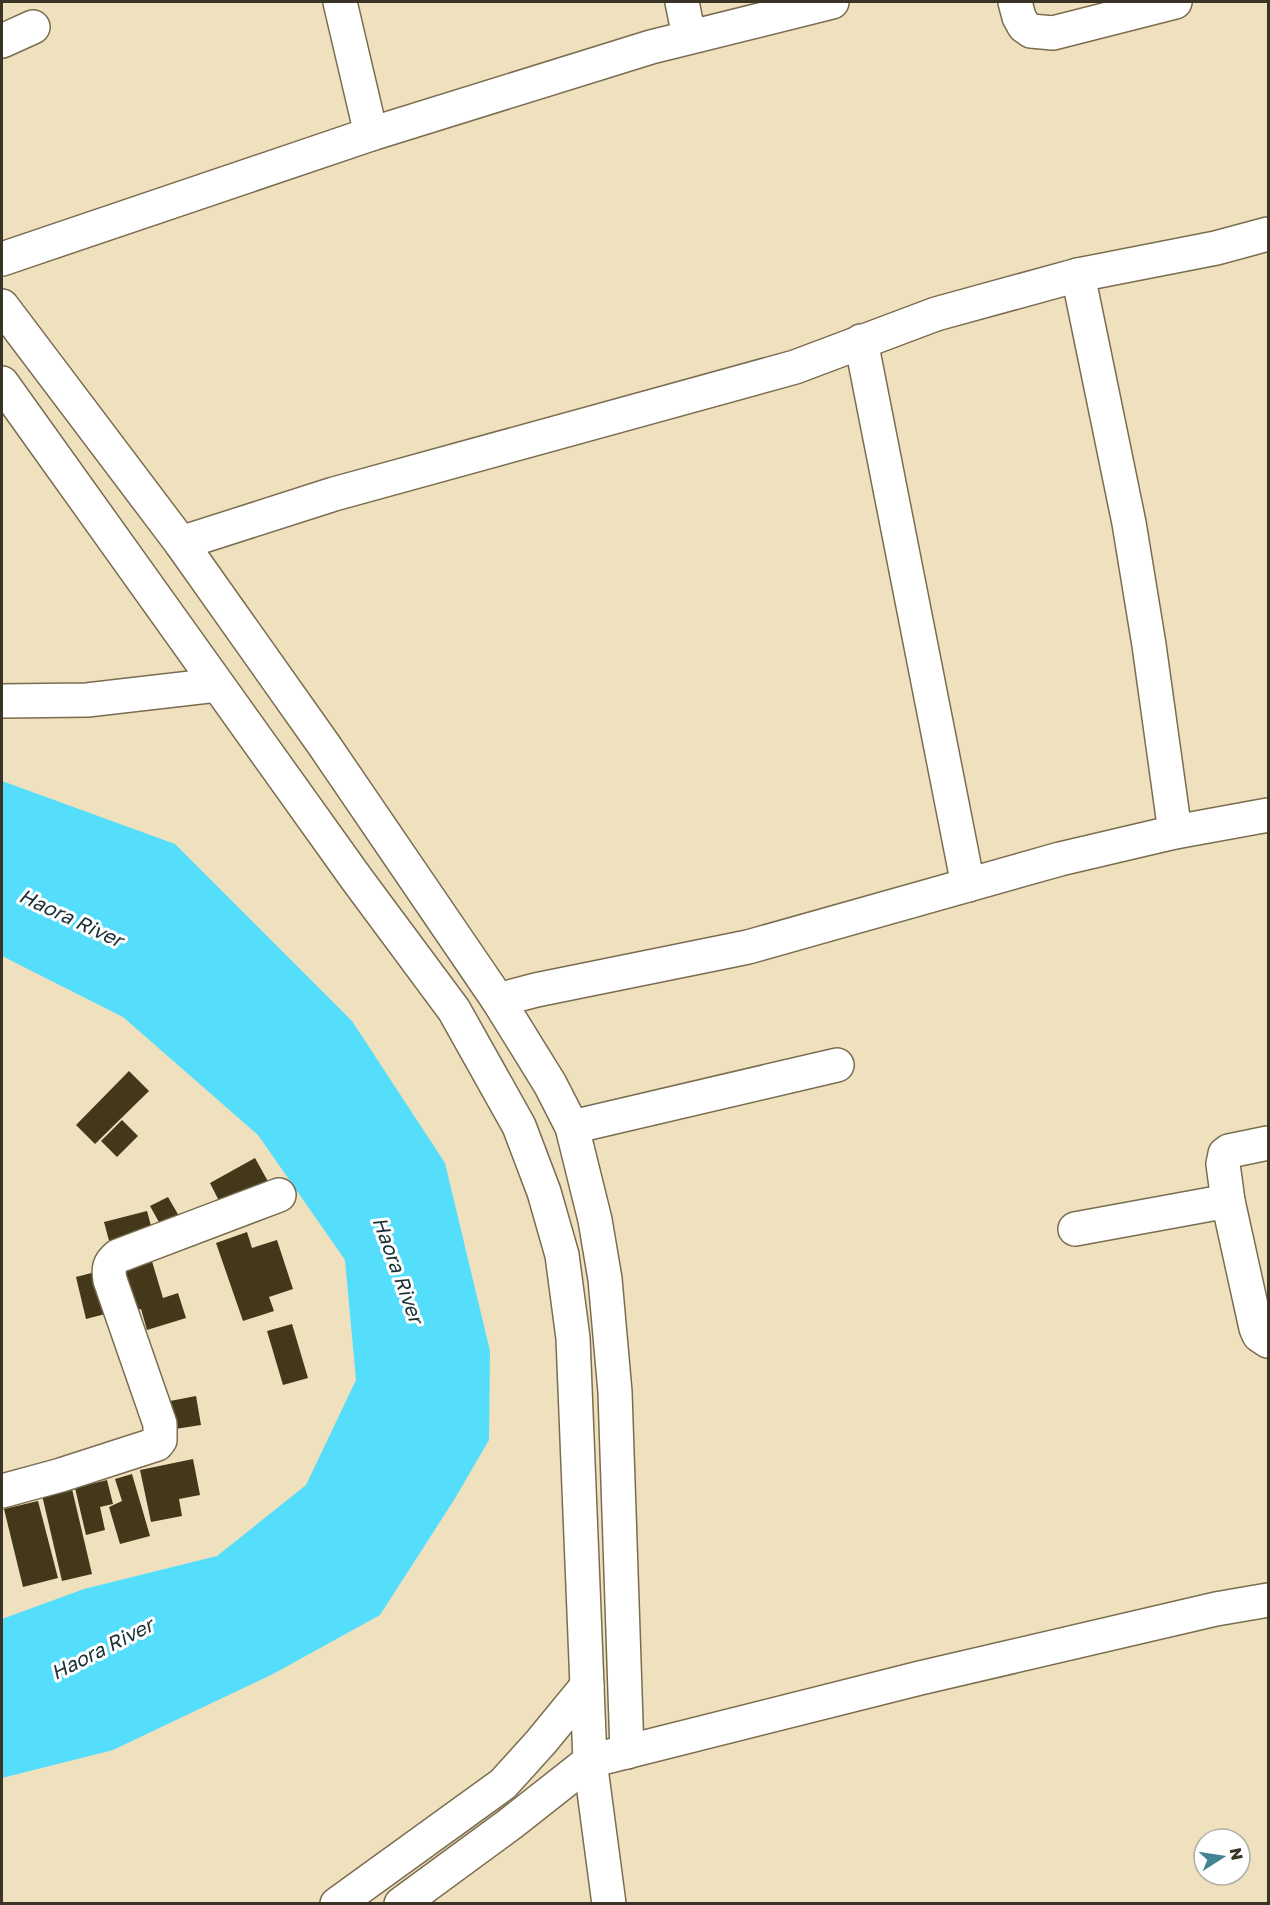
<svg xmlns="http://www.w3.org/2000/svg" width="1270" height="1905" viewBox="0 0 1270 1905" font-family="'Golos Text',sans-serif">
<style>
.water{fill:#54defc}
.building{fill:#44381b}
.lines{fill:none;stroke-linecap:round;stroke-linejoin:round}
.minor-casing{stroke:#7a6d4f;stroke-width:36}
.major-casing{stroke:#7a6d4f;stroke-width:36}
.minor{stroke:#fff;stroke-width:33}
.major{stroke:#fff;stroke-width:33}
.labels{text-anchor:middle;stroke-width:6;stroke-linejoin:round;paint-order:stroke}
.water-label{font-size:20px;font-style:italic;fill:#183035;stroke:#fff}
</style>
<rect width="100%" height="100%" fill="#efe0be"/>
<!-- water -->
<polygon class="water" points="2,781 175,844 352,1021 445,1163 490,1351 489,1440 454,1500 380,1615 273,1674 113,1750 2,1778 2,1619 84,1589 217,1556 306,1485 356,1380 345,1260 258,1135 123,1017 2,956"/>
<!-- building -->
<g class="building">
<polygon points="129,1071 149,1091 95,1144 76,1125"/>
<polygon points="122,1120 138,1136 117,1157 101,1141"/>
<polygon points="255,1158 270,1185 224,1211 210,1183"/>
<polygon points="168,1197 183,1223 165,1233 150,1206"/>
<polygon points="147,1211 154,1237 111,1248 104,1222"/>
<polygon points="247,1232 252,1248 277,1240 293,1289 269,1297 274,1311 243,1321 216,1243"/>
<polygon points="151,1258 163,1298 178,1293 186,1318 147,1330 141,1309 127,1313 114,1269"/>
<polygon points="103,1270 113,1312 86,1319 76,1277"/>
<polygon points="292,1324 308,1378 283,1385 267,1331"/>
<polygon points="196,1396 201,1425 175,1429 170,1401"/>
<polygon points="193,1459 200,1495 179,1499 182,1516 151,1522 140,1470"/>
<polygon points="132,1474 150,1536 120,1544 109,1507 122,1501 115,1479"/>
<polygon points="107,1480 113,1504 100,1507 105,1530 86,1535 75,1488"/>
<polygon points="72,1489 92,1574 62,1581 42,1495"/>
<polygon points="38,1501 58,1578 23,1587 4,1509"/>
</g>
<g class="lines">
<defs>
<g id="minor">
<polyline points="340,2 371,134"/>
<polyline points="682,2 689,36"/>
<polyline points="1015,2 1019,17 1024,26 1031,31 1053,33 1175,2"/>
<polyline points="2,41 33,27"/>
<polyline points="2,259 371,134 651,47 832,2"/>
<polyline points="1078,275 1129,523 1149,645 1175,832"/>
<polyline points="2,306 181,543 324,745 498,1000 550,1084 572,1127 595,1220 605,1279 615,1392 627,1752"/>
<polyline points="861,341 968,885"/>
<polyline points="181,543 334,494 795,367 936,314 1078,275 1216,248 1268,234"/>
<polyline points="2,701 87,700 217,685"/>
<polyline points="498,1000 536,990 748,947 1060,859 1175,832 1268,815"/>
<polyline points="572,1127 837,1065"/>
<polyline points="1268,1143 1229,1151 1225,1154 1223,1164 1228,1201 1256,1328 1259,1335 1268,1341"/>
<polyline points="1075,1229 1228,1201"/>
<path d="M 2,1491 L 61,1475 L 157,1444 L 160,1440 L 160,1424 L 110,1280 C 108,1269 109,1263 118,1256 L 279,1195"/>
<polyline points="337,1904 503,1784 541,1742 587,1686"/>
<polyline points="401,1904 510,1824 590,1761 920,1678 1216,1609 1268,1600"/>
</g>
<polyline id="major" points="2,383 356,878 454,1010 519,1126 544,1192 562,1255 573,1338 590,1761 609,1904"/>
</defs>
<!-- minor casing -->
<use href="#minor" class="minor-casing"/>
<!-- major casing -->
<use href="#major" class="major-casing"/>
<!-- minor -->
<use href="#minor" class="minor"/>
<!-- major -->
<use href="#major" class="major"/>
</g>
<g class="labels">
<!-- water labels -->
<g class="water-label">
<text transform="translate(71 918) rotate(25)" y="7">Haora River</text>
<text transform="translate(398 1270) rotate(70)" y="7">Haora River</text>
<text transform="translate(102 1649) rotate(-27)" y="7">Haora River</text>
</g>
</g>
<!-- border -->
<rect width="1270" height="1905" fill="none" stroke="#393426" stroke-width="6"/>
<!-- north arrow -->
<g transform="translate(1222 1857) rotate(78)"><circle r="28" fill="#ffffff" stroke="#b0aea8" stroke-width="1.5"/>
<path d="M0-4.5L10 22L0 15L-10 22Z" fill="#418494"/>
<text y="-9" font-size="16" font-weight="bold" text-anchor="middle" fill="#393426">N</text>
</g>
</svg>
